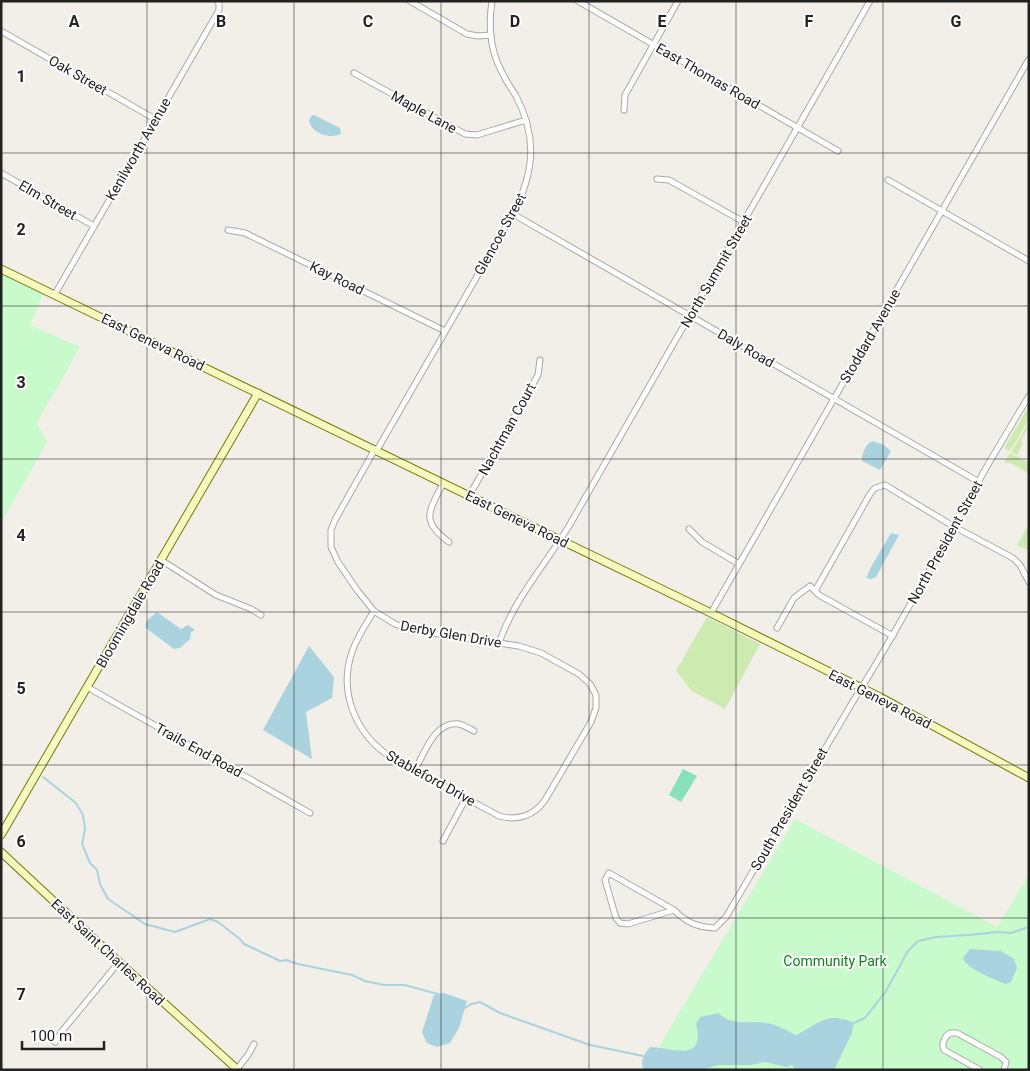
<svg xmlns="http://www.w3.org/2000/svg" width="1030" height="1071" viewBox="0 0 1030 1071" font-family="Roboto,sans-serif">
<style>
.grass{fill:#cdebb0}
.park{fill:#c8facc}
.pitch{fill:#88e0be}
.water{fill:#aad3df}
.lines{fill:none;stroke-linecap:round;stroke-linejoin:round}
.stream{stroke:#aad3df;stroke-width:2}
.street-casing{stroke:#a9a9a9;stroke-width:7}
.secondary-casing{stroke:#707d05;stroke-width:9}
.street{stroke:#fff;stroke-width:5}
.secondary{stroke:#f7fabf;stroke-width:7}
.grid{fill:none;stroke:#222;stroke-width:1;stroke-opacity:0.55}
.labels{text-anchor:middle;stroke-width:4;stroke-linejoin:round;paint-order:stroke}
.street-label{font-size:14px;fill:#222;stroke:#fff}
.park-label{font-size:14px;fill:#0c8416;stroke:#fff}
.grid-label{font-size:16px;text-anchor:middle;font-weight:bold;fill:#222;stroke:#fff;stroke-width:4;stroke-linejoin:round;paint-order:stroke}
</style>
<rect width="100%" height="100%" fill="#f2efe9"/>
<!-- grass -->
<g class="grass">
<polygon points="1029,406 1029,419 1010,451 1004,448"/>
<polygon points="1029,422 1029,426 1021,440 1023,444 1017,455 1011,452"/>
<polygon points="1010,453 1029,463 1029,474 1011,463 1004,463"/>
<polygon points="1029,524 1029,551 1017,545"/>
<polygon points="707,617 760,644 725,709 692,691 676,671"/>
</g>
<!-- park -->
<g class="park">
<polygon points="1,273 43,294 30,325 80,347 37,423 47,442 1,523"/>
<polygon points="795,819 997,927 1029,875 1029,1070 645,1070"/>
</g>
<!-- pitch -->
<polygon class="pitch" points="683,769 697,776 681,802 669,795"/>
<!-- water -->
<g class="water">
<path d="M 314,115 L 340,128 L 341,134 C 330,139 312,134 309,121 L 311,116 Z"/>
<path d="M 873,441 L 884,445 L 891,451 L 880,470 L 862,461 C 862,453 865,444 873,441 Z"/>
<polygon points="891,533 899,535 876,577 871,579 866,578 871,567"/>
<path d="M 157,612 L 181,629 L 188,625 L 195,630 L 191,632 L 190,639 L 180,648 L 174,649 L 171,647 L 146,628 C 144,621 151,617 157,612 Z"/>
<polygon points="309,646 334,677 332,698 306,712 312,759 263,730"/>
<path d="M 970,949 L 1001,951 L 1014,959 L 1017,968 L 1011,982 L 1005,984 C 995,979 966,969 963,958 Z"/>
<polygon points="444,993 467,1001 459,1028 450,1043 437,1047 427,1043 422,1032 434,995"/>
<path d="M 718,1013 C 735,1028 752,1019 771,1024 C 779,1026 788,1031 796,1035 C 821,1023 826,1011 854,1023 L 851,1035 L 834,1070 L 795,1070 L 792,1065 L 787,1067 L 765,1062 L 751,1065 L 718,1065 L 701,1070 L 644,1070 C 639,1061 645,1054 650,1047 C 673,1048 706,1063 696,1024 L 700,1017 Z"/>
</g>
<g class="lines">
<!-- stream -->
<g class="stream">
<polyline points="43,777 76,803 83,815 85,829 82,844 90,863 97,870 100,884 108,899 145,924 175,932 210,919 218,922 240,939 244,944 280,961 286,960 298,964 352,975 365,981 384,985 405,985 441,995"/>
<polyline points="462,1010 471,1004 480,1002 500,1013 590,1045 643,1056"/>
<polyline points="854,1023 865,1018 886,991 908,951 918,941 936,937 968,935 998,932 1011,933 1029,927"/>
</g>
<defs>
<g id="street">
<polyline points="410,1 467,34 478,36 491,35"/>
<polyline points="578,1 838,151"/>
<polyline points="1,31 155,119"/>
<polyline points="354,73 465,134 477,135 526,120"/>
<polyline points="624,110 625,95 678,1"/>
<polyline points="1,173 94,226"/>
<polyline points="657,179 669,180 744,222"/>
<polyline points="888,180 1029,261"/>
<polyline points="513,214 979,482"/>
<polyline points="228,230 245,233 445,331"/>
<polyline points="55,294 219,10 219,3 217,1"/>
<path d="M 377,450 L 513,214 C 534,173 538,138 516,96 C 512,89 507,83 504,76 C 491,54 488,27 492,1"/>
<path d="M 443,483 C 430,511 419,520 449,542"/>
<polyline points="469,496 538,375 540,360"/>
<polyline points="689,529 702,542 739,564"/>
<polyline points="161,560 216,595 251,609 261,615"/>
<polyline points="815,591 870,494 875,488 885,485 953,526 1013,558 1020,565 1029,582"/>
<path d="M 374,611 C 366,624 357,637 352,652 C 338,693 356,735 392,758 L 499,816 C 517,821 534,816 545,800 L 591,722 L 596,708 L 596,695 L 590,684 L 579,674 L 541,653 L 519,646 L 412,630 L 395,624 L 374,611 L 357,590 L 338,562 L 331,547 L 331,530 L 335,520 L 375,449"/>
<polyline points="711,613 1029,59"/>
<polyline points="777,628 794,598 810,586 819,595 893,636"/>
<path d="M 499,643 C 514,599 545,565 569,526 L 870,1"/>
<polyline points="87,687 310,813"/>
<path d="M 415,770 C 424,754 435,720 459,724 C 464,725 470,729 474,731"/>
<polyline points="443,841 466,798"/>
<path d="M 674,910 L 609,873 L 605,880 L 616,918 L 620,923 L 628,924 L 674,910 C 687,923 697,927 715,928 L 726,917 L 852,703 C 889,645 921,585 954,525 C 978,481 1003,438 1029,396"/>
<polyline points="55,1042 63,1030 119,962"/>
<polyline points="237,1069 248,1055 254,1044"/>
<path d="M 980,1070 L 944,1050 C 941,1044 945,1036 950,1033 L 957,1033 L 1001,1057 L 1006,1062 L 1004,1070"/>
</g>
<g id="secondary">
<polyline points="1,269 711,613 880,697 1029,778"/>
<polyline points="1,835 258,393"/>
<polyline points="1,852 119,962 238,1070"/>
</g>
</defs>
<!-- street casing -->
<use href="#street" class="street-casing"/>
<!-- secondary casing -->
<use href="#secondary" class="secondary-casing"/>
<!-- street -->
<use href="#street" class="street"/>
<!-- secondary -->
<use href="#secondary" class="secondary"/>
</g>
<!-- grid -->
<path class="grid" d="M 147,1 L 147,1070M 294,1 L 294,1070M 441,1 L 441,1070M 589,1 L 589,1070M 736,1 L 736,1070M 883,1 L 883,1070M 1,153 L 1029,153M 1,306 L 1029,306M 1,459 L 1029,459M 1,612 L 1029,612M 1,765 L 1029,765M 1,918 L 1029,918"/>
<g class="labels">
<!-- street labels -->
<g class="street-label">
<text transform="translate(78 75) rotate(30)" y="5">Oak Street</text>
<text transform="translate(708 76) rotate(30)" y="5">East Thomas Road</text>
<text transform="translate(424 112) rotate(29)" y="5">Maple Lane</text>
<text transform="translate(138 149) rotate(-60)" y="5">Kenilworth Avenue</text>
<text transform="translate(48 200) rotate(30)" y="5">Elm Street</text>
<text transform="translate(500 234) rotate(-61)" y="5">Glencoe Street</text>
<text transform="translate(716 271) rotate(-60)" y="5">North Summit Street</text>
<text transform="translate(337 278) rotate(26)" y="5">Kay Road</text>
<text transform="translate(870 336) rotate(-60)" y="5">Stoddard Avenue</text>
<text transform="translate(153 342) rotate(26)" y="5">East Geneva Road</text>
<text transform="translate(746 348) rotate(30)" y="5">Daly Road</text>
<text transform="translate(507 429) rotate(-61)" y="5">Nachtman Court</text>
<text transform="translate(517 519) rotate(26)" y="5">East Geneva Road</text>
<text transform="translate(945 542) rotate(-61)" y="5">North President Street</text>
<text transform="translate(130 614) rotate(-60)" y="5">Bloomingdale Road</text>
<text transform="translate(451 634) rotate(10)" y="5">Derby Glen Drive</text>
<text transform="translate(880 699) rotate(27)" y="5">East Geneva Road</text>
<text transform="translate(199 750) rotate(29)" y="5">Trails End Road</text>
<text transform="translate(431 778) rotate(29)" y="5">Stableford Drive</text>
<text transform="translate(789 809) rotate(-60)" y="5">South President Street</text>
<text transform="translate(108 952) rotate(43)" y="5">East Saint Charles Road</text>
</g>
<!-- park labels -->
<g class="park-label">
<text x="835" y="966">Community Park</text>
</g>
</g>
<g class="grid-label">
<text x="74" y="27">A</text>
<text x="221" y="27">B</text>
<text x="368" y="27">C</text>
<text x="515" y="27">D</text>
<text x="662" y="27">E</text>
<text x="809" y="27">F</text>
<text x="956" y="27">G</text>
<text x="21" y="82">1</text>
<text x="21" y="235">2</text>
<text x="21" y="388">3</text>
<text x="21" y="541">4</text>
<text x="21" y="694">5</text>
<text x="21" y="847">6</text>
<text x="21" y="1000">7</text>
</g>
<!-- border -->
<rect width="1030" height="1071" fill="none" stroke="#222222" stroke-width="5"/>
<!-- scale -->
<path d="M22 1041v8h82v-8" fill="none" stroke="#222222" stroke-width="2.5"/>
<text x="30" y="1041" font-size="15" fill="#222222" stroke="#ffffff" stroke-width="4" paint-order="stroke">100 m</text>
</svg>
